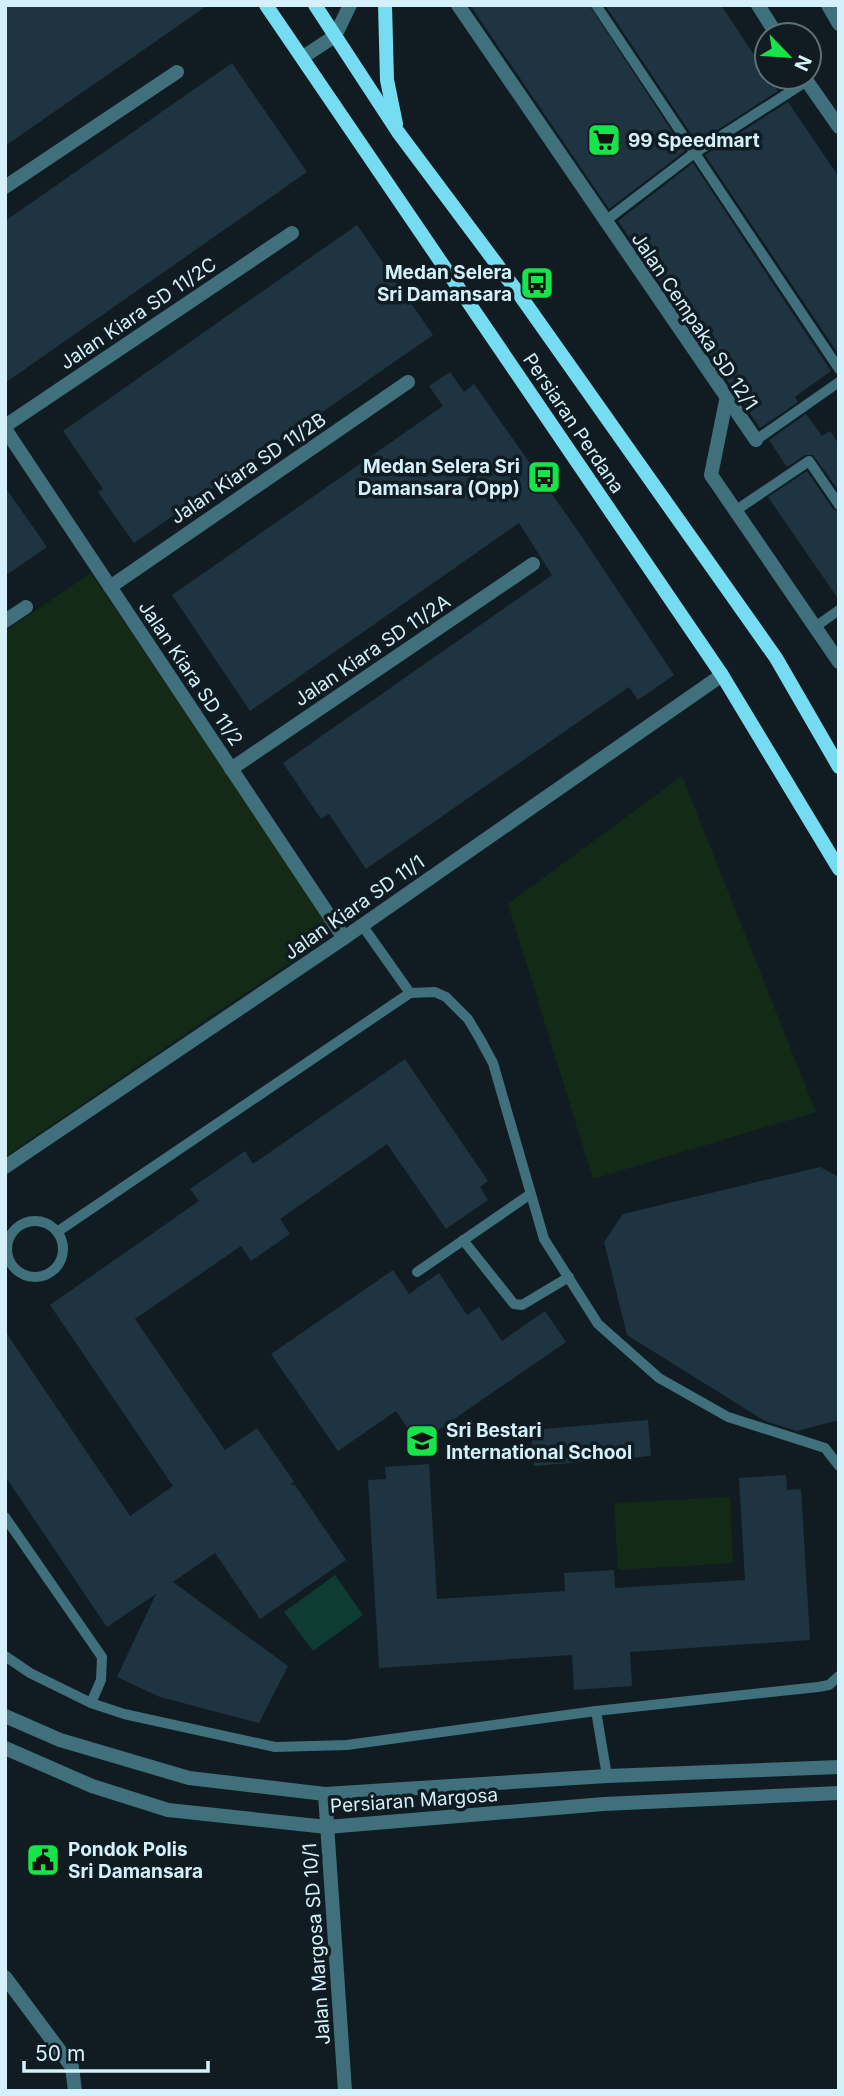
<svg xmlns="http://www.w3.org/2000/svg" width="844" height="2096" viewBox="0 0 844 2096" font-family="Inter,sans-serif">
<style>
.green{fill:#132a16}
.water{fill:#0e3b32}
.building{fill:#1e3440}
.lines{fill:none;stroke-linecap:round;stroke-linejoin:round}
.service{stroke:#3f707b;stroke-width:10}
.minor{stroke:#3f707b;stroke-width:14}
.tertiary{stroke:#3f707b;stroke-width:14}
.secondary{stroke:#75dcf1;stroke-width:14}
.labels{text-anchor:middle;stroke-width:7;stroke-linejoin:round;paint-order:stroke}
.poi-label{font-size:19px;font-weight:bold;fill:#d4f1fb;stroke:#101c21;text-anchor:start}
.street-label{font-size:19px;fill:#d4f1fb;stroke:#101c21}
</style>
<rect width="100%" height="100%" fill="#101c21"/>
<!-- green -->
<g class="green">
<polygon points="91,573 334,933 6,1156 5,631"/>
<polygon points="682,776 816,1112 593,1179 508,904"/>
<polygon points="730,1497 733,1563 618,1570 614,1503"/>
</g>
<!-- water -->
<polygon class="water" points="335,1575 363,1615 313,1651 284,1612"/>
<!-- building -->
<g class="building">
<polygon points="5,5 208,5 5,146"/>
<polygon points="470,5 589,5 685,151 609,209"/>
<polygon points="605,5 721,5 778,91 697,143"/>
<polygon points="232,63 307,172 5,383 5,221"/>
<polygon points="788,102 839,177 839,355 705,155"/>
<polygon points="693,163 831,371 795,397 798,402 760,428 618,221"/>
<polygon points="357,225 433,335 134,543 98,492 103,489 63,431"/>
<polygon points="450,372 464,392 474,384 580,534 674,675 638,700 629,687 366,869 329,814 321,819 283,763 552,575 519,523 250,711 172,595 443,406 429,386"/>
<polygon points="806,414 822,436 830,431 839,444 839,491 813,455 805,455 787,467 769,440"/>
<polygon points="807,471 833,509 839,512 839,600 768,497"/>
<polygon points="5,487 47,547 5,576"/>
<polygon points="405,1059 488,1181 480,1187 488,1200 446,1229 387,1144 280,1219 290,1234 251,1261 241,1246 135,1319 225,1450 257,1428 294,1482 290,1485 295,1485 346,1560 260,1619 215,1553 173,1582 288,1666 259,1723 160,1697 117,1677 156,1594 107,1627 5,1476 5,1331 130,1516 173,1486 50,1305 199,1201 190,1189 245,1151 253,1164"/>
<polygon points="820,1167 839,1177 839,1420 797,1431 765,1421 627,1335 604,1242 623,1214"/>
<polygon points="393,1270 409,1294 439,1273 467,1315 479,1307 502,1341 545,1311 566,1342 418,1444 396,1411 338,1451 271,1354"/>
<polygon points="648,1420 651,1456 534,1466 531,1430"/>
<polygon points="429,1464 437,1599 565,1591 564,1573 614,1570 615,1588 745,1580 739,1478 786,1475 787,1490 801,1489 810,1640 630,1652 632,1686 574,1690 572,1655 379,1668 368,1480 386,1479 385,1467"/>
</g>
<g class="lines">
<!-- service -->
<g class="service">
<polyline points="596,5 839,369"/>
<polyline points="604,222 693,154 807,81"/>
<polyline points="756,440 839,382"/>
<polyline points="735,511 809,461 839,505"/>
<polyline points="815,627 839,610"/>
<polyline points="362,925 410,993"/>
<circle cx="35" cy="1249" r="28"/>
<polyline points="57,1232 410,993 435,992 446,997 468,1019 480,1039 493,1063 544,1239 598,1324 659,1378 728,1417 825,1448 839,1466"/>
<polyline points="463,1240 514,1304 522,1305 569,1277"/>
<polyline points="417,1272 529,1195"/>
<polyline points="5,1517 102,1657 101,1680 91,1703"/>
<polyline points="5,1656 30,1673 91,1703 124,1714 275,1747 347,1745 596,1711 818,1687 829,1685 839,1676"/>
<polyline points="596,1711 607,1776"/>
</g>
<!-- minor -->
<g class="minor">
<polyline points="458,5 756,440"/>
<polyline points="758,5 777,35"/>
<polyline points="828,5 839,24"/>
<polyline points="804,77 839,127"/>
<polyline points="5,187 177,72"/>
<polyline points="726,401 711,475 839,662"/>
<polyline points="5,426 292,233"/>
<polyline points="5,429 344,938"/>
<polyline points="110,587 408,382"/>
<polyline points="5,621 26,607"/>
<polyline points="231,769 533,564"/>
<polyline points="5,1167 344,938 722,675"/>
<polyline points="325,1794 345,2091"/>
<polyline points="5,1977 72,2067 75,2091"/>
</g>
<!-- tertiary -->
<g class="tertiary">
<polyline points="303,57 335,36 350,5"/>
<polyline points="5,1716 60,1740 189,1778 325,1794 607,1776 839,1767"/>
<polyline points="5,1748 92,1786 168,1810 327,1827 604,1804 839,1793"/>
</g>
<!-- secondary -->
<g class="secondary">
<polyline points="266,5 722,675 839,869"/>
<polyline points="315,5 398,132 519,294 776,658 839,767"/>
<polyline points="385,5 387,80 396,124"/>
</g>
</g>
<!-- icons -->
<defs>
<symbol id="supermarket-square" viewBox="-11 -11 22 22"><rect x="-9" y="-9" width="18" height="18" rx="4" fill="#17e449" stroke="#101c21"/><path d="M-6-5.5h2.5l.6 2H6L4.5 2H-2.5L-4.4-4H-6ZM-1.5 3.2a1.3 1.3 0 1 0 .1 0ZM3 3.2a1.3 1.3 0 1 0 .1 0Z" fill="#111"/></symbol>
<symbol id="bus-square" viewBox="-11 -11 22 22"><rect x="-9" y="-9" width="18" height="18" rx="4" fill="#17e449" stroke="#101c21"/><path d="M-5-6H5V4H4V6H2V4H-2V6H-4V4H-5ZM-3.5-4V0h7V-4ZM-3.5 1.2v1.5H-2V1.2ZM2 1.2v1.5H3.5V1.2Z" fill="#111"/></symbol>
<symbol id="school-square" viewBox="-11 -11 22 22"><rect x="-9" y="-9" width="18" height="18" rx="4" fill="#17e449" stroke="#101c21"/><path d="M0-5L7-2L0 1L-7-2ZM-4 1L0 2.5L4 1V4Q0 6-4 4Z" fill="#111"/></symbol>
<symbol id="civic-square" viewBox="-11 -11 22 22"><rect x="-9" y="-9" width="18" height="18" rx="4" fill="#17e449" stroke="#101c21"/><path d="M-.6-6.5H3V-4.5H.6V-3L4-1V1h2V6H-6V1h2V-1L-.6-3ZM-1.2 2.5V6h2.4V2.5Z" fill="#111"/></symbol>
</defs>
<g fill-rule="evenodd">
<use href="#supermarket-square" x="585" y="121" width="38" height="38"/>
<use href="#bus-square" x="518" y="264" width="38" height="38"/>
<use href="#bus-square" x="525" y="458" width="38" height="38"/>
<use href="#school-square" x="403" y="1422" width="38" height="38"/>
<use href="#civic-square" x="24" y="1841" width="38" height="38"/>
</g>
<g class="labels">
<!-- poi labels -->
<g class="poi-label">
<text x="628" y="147">99 Speedmart</text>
<text x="512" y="279" text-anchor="end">Medan Selera<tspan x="512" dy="22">Sri Damansara</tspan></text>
<text x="520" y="473" text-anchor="end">Medan Selera Sri<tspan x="520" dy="22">Damansara (Opp)</tspan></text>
<text x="446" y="1437">Sri Bestari<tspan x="446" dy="22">International School</tspan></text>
<text x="68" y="1856">Pondok Polis<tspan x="68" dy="22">Sri Damansara</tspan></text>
</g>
<!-- street labels -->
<g class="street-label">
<text transform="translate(138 313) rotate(-34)" y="7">Jalan Kiara SD 11/2C</text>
<text transform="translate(695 321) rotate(56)" y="7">Jalan Cempaka SD 12/1</text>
<text transform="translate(574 423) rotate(56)" y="7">Persiaran Perdana</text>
<text transform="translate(248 468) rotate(-34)" y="7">Jalan Kiara SD 11/2B</text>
<text transform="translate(372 650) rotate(-34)" y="7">Jalan Kiara SD 11/2A</text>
<text transform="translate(191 673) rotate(56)" y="7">Jalan Kiara SD 11/2</text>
<text transform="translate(354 907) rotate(-35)" y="7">Jalan Kiara SD 11/1</text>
<text transform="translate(414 1800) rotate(-4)" y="7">Persiaran Margosa</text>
<text transform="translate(316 1944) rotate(-94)" y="7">Jalan Margosa SD 10/1</text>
</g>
</g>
<!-- border -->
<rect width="844" height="2096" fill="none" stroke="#d4f1fb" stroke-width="14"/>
<!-- north arrow -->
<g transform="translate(788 56) rotate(115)"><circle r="33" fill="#101c21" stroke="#5e7178" stroke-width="2"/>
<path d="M0-5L12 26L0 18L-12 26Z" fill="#17e449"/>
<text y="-10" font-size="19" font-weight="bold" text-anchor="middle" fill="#d4f1fb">N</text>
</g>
<!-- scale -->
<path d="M24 2061v10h184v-10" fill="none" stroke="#d4f1fb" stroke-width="3.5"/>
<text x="35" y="2061" font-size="21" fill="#d4f1fb" stroke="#101c21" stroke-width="5" paint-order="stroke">50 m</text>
</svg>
